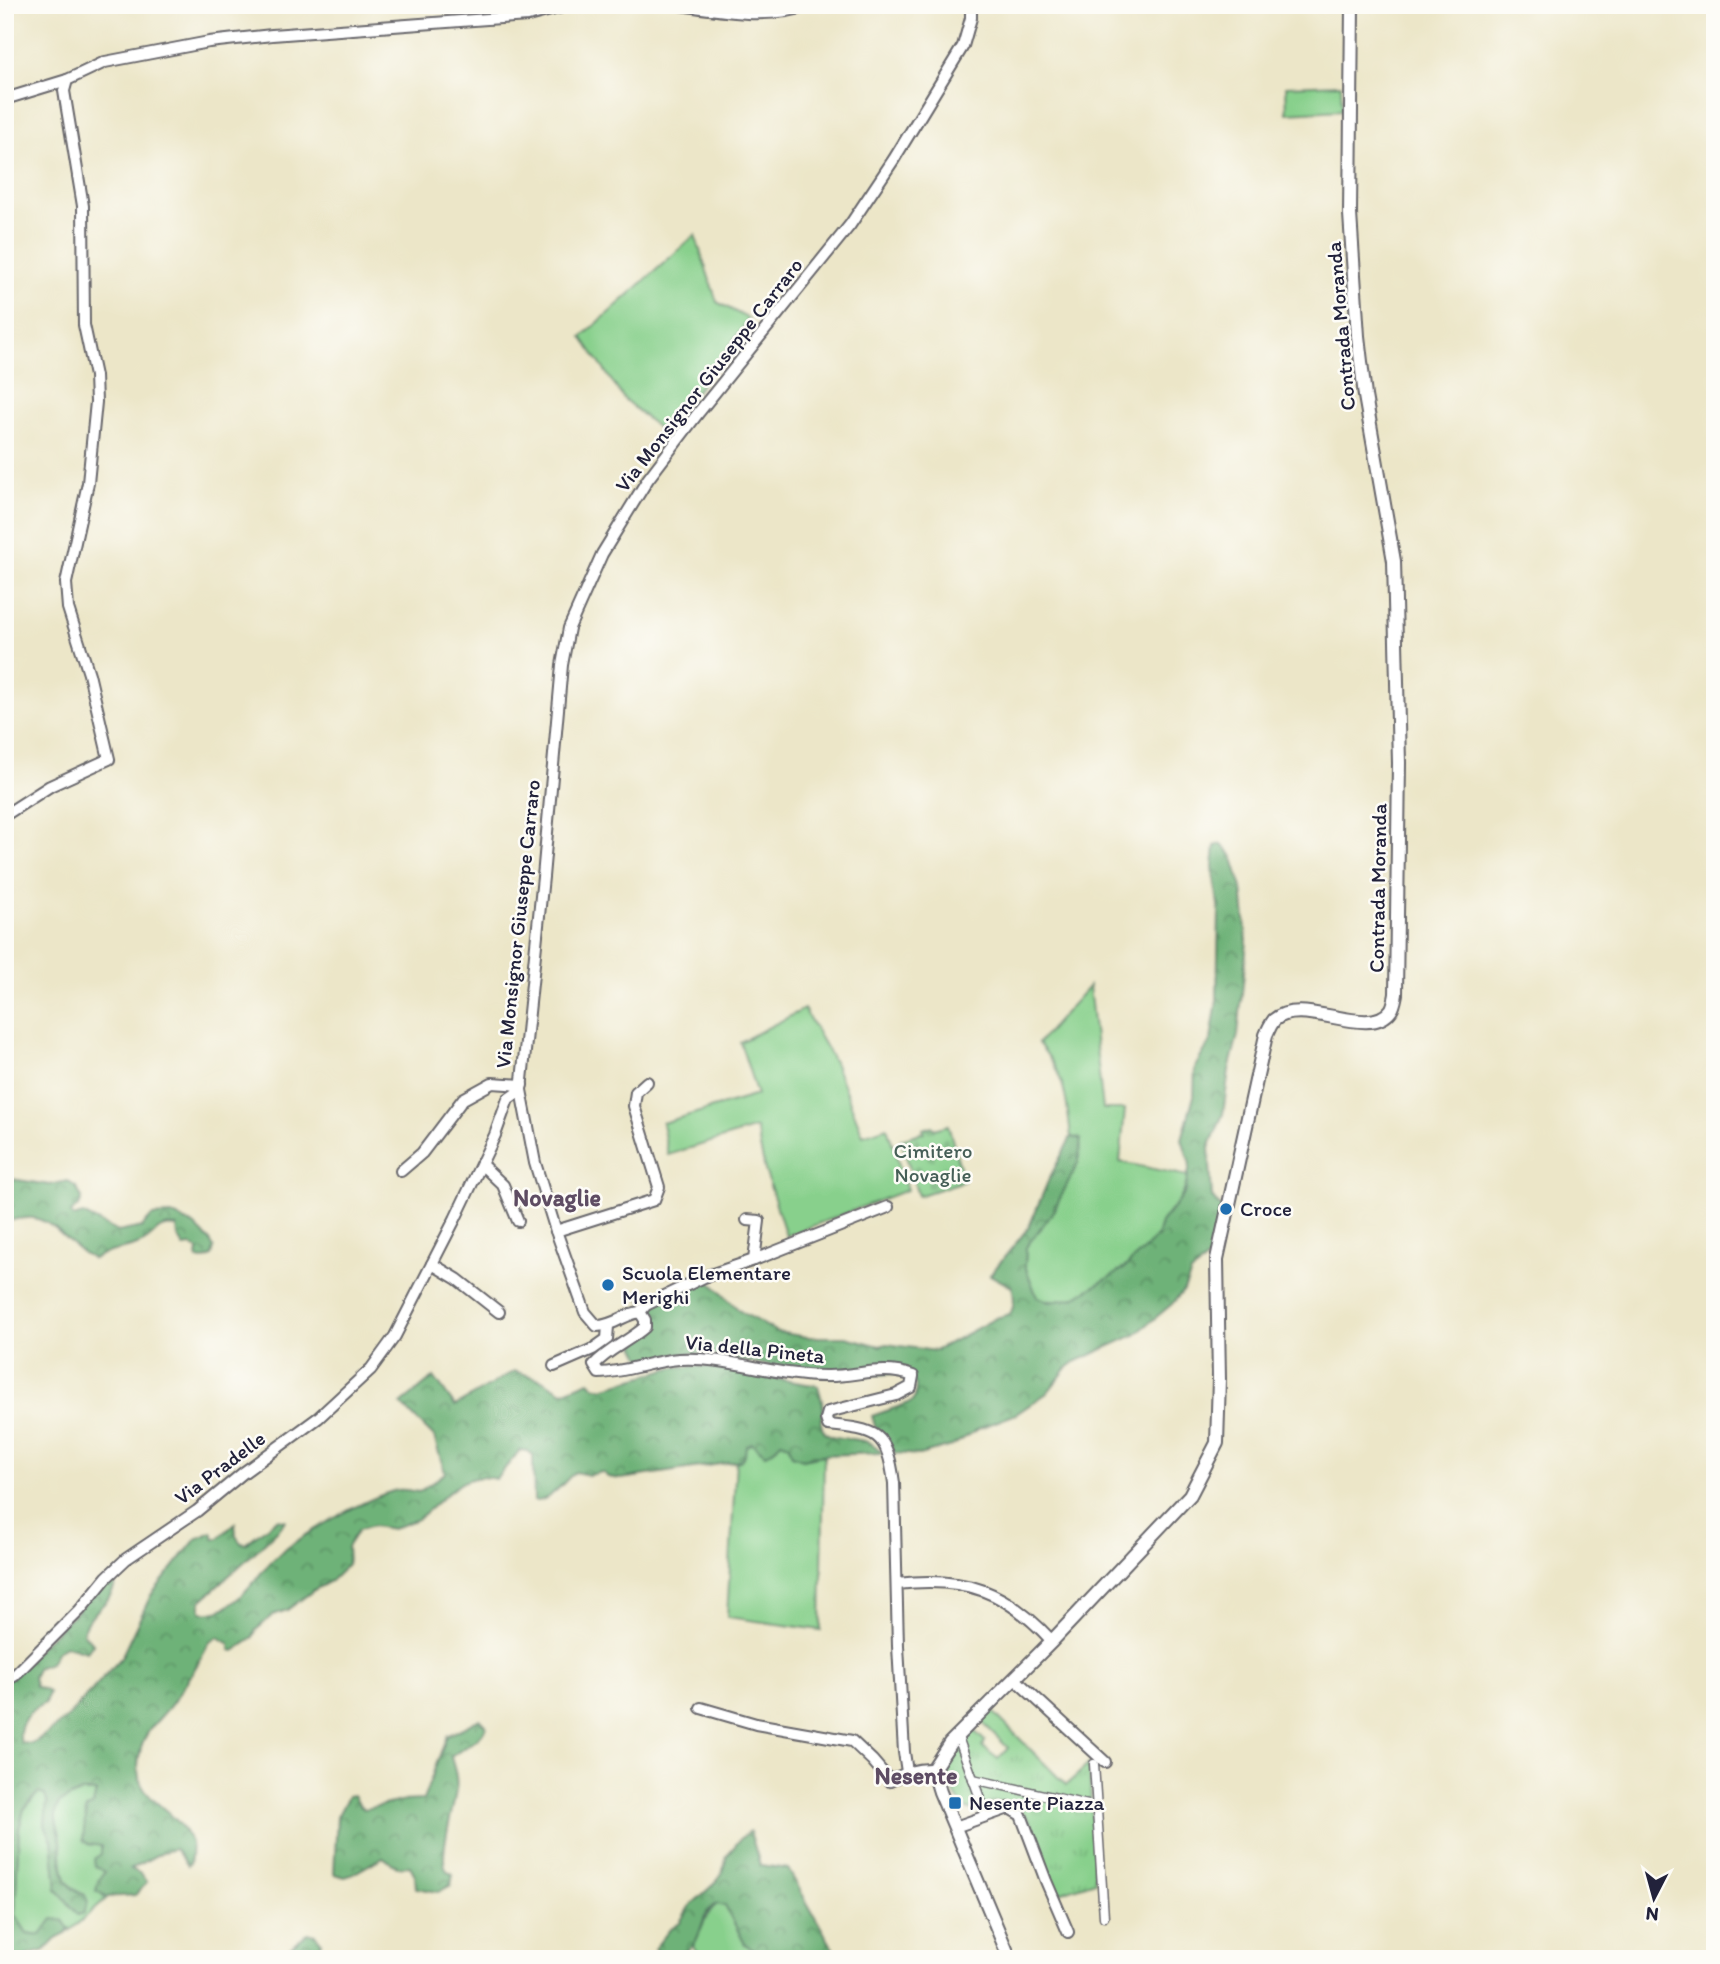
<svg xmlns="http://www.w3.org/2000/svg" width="1720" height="1964" viewBox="0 0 1720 1964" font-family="Itim,sans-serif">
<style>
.green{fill:#88d08c;stroke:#557964;stroke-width:2}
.forest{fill:url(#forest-crowns);stroke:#486a5a;stroke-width:2}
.cemetery{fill:url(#cemetery-stones);stroke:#557964;stroke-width:2}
.park{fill:url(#park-tufts);stroke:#557964;stroke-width:2}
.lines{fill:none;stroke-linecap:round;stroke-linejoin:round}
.pedestrian-casing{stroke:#69676c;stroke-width:11}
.minor-casing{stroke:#69676c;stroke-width:14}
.tertiary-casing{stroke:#69676c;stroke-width:16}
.pedestrian{stroke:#fff;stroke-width:8}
.minor{stroke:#fff;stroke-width:10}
.tertiary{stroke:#fff;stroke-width:12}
.poi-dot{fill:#1f6fb2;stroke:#fdfcf7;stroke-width:2.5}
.labels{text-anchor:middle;stroke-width:5;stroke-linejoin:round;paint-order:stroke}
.street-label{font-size:21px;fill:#22223b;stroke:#fdfcf7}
.park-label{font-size:21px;fill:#465f57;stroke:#fdfcf7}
.poi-label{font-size:21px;fill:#22223b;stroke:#fdfcf7;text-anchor:start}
.quarter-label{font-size:24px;font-weight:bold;fill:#5e4c63;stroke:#fdfcf7}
</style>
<defs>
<pattern id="forest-crowns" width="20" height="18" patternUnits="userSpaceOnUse" patternTransform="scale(1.75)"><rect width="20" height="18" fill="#6eb278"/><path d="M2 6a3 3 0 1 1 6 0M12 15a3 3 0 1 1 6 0" fill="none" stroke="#5a9064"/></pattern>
<pattern id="cemetery-stones" width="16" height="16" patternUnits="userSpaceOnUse" patternTransform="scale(1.75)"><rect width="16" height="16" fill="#88d08c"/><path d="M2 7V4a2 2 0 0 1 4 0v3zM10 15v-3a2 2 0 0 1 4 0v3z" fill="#75b27a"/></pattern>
<pattern id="park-tufts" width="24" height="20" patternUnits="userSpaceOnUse" patternTransform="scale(1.75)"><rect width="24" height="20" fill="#88d08c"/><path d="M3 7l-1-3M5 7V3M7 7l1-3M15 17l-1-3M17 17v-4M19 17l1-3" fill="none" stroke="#75b27a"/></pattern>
</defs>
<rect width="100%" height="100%" fill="#fdfcf7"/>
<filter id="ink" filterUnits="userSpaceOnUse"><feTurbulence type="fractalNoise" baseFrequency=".0143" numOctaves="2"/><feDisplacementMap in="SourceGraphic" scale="14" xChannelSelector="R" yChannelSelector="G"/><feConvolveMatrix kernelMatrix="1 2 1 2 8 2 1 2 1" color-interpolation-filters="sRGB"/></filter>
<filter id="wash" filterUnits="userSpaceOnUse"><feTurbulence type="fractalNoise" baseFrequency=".00686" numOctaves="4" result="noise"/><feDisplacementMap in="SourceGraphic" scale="28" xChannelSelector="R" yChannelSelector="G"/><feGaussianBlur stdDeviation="1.57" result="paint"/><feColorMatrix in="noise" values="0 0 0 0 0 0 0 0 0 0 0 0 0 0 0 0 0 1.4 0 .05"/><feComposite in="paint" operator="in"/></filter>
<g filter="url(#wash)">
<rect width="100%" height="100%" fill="#ece6c8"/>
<!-- green -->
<g class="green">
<polygon points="1341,84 1342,110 1287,113 1286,86"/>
<polygon points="695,235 717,302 749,319 665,434 624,399 582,337"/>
<path d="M 1089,986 L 1103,1109 L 1125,1109 L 1120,1162 L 1188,1176 C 1183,1204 1174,1202 1162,1222 C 1159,1227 1159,1233 1156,1237 C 1146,1255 1093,1292 1073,1298 C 1061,1303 1049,1302 1037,1297 L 1025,1266 L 1026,1247 L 1053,1212 L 1081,1139 L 1071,1137 C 1066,1096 1066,1076 1038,1043 Z"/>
<polygon points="804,1009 834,1062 863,1135 887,1127 907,1190 786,1236 765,1170 756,1128 668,1155 662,1123 757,1095 740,1042"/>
<polygon points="781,1441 789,1445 792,1455 803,1459 824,1455 821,1630 727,1617 736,1461 745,1446 752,1443 773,1451"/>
<path d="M 81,1792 L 96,1792 L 88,1844 L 101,1845 L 105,1872 L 103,1896 L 108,1897 L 66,1934 L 69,1929 L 41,1935 L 27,1933 L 15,1915 L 19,1829 L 24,1809 L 38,1793 L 45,1795 L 47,1802 L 45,1825 L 52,1840 L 58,1889 L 85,1895 C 58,1886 64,1863 61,1840 C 59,1823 52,1822 58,1803 Z"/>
<path d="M 717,1904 L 725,1905 L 745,1944 L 754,1950 L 757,1959 L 702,1959 L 693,1946 C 702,1930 704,1915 717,1904 Z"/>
</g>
<!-- forest -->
<g class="forest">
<path d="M 1221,844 L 1232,855 L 1242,888 L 1247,941 L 1238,1035 L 1229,1070 L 1223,1114 L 1209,1148 L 1212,1197 L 1225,1213 L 1216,1252 L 1191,1273 L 1184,1290 L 1172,1304 L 1135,1335 L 1075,1362 L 1067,1368 L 1047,1393 L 1016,1414 L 980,1428 L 952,1446 L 919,1455 L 895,1453 L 888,1441 L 877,1433 L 872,1416 L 912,1402 L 915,1397 L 916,1385 L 906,1373 L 835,1377 L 698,1353 L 667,1355 L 643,1361 L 635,1345 C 646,1332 654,1324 650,1306 L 641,1300 L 708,1280 L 740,1311 L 777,1332 L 807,1337 L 846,1337 L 880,1346 L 887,1344 L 935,1351 L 996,1318 L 1010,1314 C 1015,1305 1015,1297 1012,1287 L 990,1275 L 1029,1227 L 1049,1179 L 1071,1137 L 1081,1139 L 1078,1163 L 1053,1212 L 1026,1247 L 1025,1266 L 1037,1297 L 1049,1302 L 1074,1298 L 1123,1269 L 1157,1237 L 1161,1223 L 1185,1193 L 1190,1164 L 1182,1139 L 1194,1096 L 1195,1067 L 1211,1040 L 1217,1000 L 1219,912 L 1213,867 L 1215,846 Z"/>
<path d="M 5,1178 L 50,1185 L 67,1181 L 76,1187 L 82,1198 L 80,1204 L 71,1213 L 73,1217 L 83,1214 L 118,1232 L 142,1227 L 152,1216 L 173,1215 L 194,1225 L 210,1241 L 214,1248 L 212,1256 L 203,1260 L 197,1259 L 198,1250 L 192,1246 L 184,1247 L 178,1237 L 177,1227 C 155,1224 158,1235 142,1243 C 126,1251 108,1249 93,1259 C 71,1250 58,1222 33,1218 C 27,1217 13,1220 5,1221 Z"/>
<path d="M 701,1366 L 818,1386 C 820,1394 824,1405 823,1413 C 822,1420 820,1416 821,1424 C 826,1448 865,1429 882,1453 L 820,1455 L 803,1459 L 792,1455 L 789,1445 L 781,1442 L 773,1451 L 765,1454 L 752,1443 L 746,1446 L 745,1455 L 740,1461 L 621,1479 L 608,1477 L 602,1472 L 589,1475 L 575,1472 C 563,1482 550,1502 534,1501 L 533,1455 L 528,1451 L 520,1450 L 496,1479 C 461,1469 443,1501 419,1518 C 411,1523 401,1524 393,1529 L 373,1526 L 358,1530 L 347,1547 L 348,1564 L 331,1581 L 314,1590 L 287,1610 L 273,1615 L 256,1630 L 252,1639 L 234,1651 L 230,1650 L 230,1644 L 218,1637 L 209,1643 C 199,1664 186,1683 173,1702 C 162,1718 148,1726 142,1745 C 124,1803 171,1798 190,1841 C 193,1846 191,1857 190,1863 L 188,1865 L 175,1849 L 162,1852 L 131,1869 L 141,1874 L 147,1883 L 135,1895 L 108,1897 L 96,1891 L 99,1880 L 105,1872 L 95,1866 L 94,1859 L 101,1854 L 101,1846 L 88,1844 L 83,1840 L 86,1809 L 93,1805 L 96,1792 L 81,1792 L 59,1803 C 51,1824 60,1824 61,1842 C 62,1864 60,1887 85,1895 L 88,1902 L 84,1913 L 78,1915 L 57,1889 L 52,1840 L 45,1825 L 47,1802 L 45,1795 L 38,1793 L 24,1809 L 19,1829 L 15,1915 L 27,1933 L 41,1935 L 53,1919 L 63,1920 L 69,1929 L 66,1934 L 56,1939 L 44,1951 C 30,1952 20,1964 5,1954 L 5,1879 L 10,1854 L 5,1843 L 5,1681 L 109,1579 L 115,1585 C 110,1606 85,1614 83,1633 L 93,1644 L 87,1652 L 66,1646 L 57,1651 L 50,1663 L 38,1667 L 33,1677 L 35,1686 L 49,1692 L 45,1703 C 29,1710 16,1725 21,1743 L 32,1744 L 66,1719 L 121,1658 L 151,1595 L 196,1539 L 212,1532 L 214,1538 L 219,1538 L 235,1523 L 236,1536 L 241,1543 L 245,1544 L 277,1519 L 285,1520 L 281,1527 L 255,1552 L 201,1601 L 201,1612 C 235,1617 253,1578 275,1558 C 299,1536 365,1498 397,1490 C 404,1489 412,1491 419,1492 L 445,1473 L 434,1437 L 401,1404 L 434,1377 L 455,1406 L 514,1371 L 540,1379 L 563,1392 L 589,1381 L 594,1386 L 602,1388 L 674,1367 Z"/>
<path d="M 480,1719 L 486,1725 C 484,1741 462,1747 451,1757 C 454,1768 458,1778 456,1790 C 454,1808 440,1850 445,1867 C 447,1872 448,1872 453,1874 L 451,1885 L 438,1892 L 416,1888 L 415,1875 L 410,1866 L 397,1867 L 383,1857 L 351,1875 L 345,1877 L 334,1874 L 337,1817 L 348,1796 L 354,1795 L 359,1805 L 364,1809 L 402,1801 L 423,1800 L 447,1736 Z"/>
<path d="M 750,1831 L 760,1865 L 788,1869 L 839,1959 L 757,1959 L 754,1950 L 745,1944 L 725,1906 L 717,1904 C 712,1907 707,1911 705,1916 C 699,1932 697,1953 676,1953 C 667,1954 662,1954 654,1949 L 671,1928 L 680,1922 L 689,1907 L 716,1882 L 722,1874 L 727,1856 L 742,1837 Z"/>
<path d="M 308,1933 L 315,1935 L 321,1941 L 319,1950 L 329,1959 L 272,1959 C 285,1952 296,1943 308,1933 Z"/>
</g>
<!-- cemetery -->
<polygon class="cemetery" points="948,1125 964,1181 918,1196 901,1139 924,1132 923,1129 932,1126 934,1129"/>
<!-- park -->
<path class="park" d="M 992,1711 L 1066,1785 L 1089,1764 L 1095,1881 L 1056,1894 C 1047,1868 1034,1798 1000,1801 C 984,1802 985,1813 964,1808 C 955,1796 939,1770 948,1755 C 954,1745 964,1737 971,1728 L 985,1741 L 983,1747 L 998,1759 L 1008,1748 L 981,1721 Z"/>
</g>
<g filter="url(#ink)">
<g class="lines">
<defs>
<g id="pedestrian">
<polyline points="958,1737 986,1815"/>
<polyline points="1094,1764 1104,1917"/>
<polyline points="973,1779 1097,1807"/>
</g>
<g id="minor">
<path d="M 680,5 C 723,11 769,20 811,5"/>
<polyline points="5,99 67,80"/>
<polyline points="5,815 50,786 109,759 89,674 68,608 66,583 88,483 96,402 95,376 84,325 83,206 64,91 67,80 105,62 209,42 272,35 528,16 570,5"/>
<polyline points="482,1165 503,1185 518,1221"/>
<polyline points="401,1171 422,1153 463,1099 492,1083 522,1085"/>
<polyline points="747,1220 759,1221 754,1260 888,1207"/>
<polyline points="556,1231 654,1200 659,1187 634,1106 636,1092 647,1082"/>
<path d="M 754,1260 L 704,1277 L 646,1305 L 640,1312 C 624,1314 614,1326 597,1326 L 585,1312 L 556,1231 L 535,1163 L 521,1090 L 543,877 L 562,665 L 569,628 L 602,554 L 648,479 L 699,412 L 850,225 L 894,159 L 963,46 L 971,18 L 971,5"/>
<polyline points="432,1264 457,1279 499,1312"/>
<path d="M 640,1312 L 645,1320 L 645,1327 C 628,1342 608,1349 594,1365 L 599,1373 C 627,1372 652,1361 679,1359 C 728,1356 778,1377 828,1376 C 859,1376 882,1365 913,1376 L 911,1387 L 896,1395 L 828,1412 L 826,1419 L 828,1425 C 877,1430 887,1431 894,1483 L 898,1646 L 904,1752 L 907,1772"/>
<polyline points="554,1366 593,1349 607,1339 608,1326"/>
<path d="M 897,1584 C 965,1576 1005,1590 1052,1641"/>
<polyline points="1015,1679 1105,1762"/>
<polyline points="5,1681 14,1676 80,1610 107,1577 126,1559 197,1511 243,1473 318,1418 371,1369 395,1336 455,1219 495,1135 508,1099 521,1090"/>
<path d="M 701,1708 L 756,1724 L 852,1741 L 872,1760 L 890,1781 C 905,1773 917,1768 933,1769"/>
<polyline points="955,1827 1009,1808 1021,1815 1046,1881 1068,1932"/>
</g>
<path id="tertiary" d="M 1010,1959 L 940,1792 L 933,1769 L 950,1743 L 1052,1641 L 1190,1495 L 1217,1443 L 1219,1379 L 1217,1259 L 1266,1035 C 1268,1030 1271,1024 1274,1020 C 1302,995 1369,1041 1391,1010 C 1394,1006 1395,999 1396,994 L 1399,763 L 1394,561 L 1365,396 L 1358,336 L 1350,214 L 1352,5"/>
</defs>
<!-- pedestrian casing -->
<use href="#pedestrian" class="pedestrian-casing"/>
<!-- minor casing -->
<use href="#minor" class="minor-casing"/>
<!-- tertiary casing -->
<use href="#tertiary" class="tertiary-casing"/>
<!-- pedestrian -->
<use href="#pedestrian" class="pedestrian"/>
<!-- minor -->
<use href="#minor" class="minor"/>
<!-- tertiary -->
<use href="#tertiary" class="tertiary"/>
</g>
</g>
<!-- markers -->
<g class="poi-dot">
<circle cx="1226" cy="1209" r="7"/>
<circle cx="608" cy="1285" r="7"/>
<rect x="948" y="1796" width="14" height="14" rx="3.5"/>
</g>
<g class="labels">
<!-- street labels -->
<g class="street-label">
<text transform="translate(1341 326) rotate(-95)" y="7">Contrada Moranda</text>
<text transform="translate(709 375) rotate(-52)" y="7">Via Monsignor Giuseppe Carraro</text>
<text transform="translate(1378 888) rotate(-89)" y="7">Contrada Moranda</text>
<text transform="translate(518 924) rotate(-84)" y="7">Via Monsignor Giuseppe Carraro</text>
<text transform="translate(755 1349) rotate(6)" y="7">Via della Pineta</text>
<text transform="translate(220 1468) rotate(-37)" y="7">Via Pradelle</text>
</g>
<!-- park labels -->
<g class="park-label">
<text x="933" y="1158">Cimitero<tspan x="933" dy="24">Novaglie</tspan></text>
</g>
<!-- poi labels -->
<g class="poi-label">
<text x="1240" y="1216">Croce</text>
<text x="622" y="1280">Scuola Elementare<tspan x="622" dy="24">Merighi</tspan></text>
<text x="969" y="1810">Nesente Piazza</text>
</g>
<!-- quarter labels -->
<g class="quarter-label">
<text x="557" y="1206">Novaglie</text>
<text x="916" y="1784">Nesente</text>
</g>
</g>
<!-- margin -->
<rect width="1720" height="1964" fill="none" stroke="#fdfcf7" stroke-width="28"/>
<!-- north arrow -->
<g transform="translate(1654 1898) rotate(186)" stroke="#fdfcf7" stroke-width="5" paint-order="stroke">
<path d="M0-5L12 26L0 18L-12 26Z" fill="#22223b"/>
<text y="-10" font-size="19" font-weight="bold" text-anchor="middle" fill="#22223b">N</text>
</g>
</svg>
